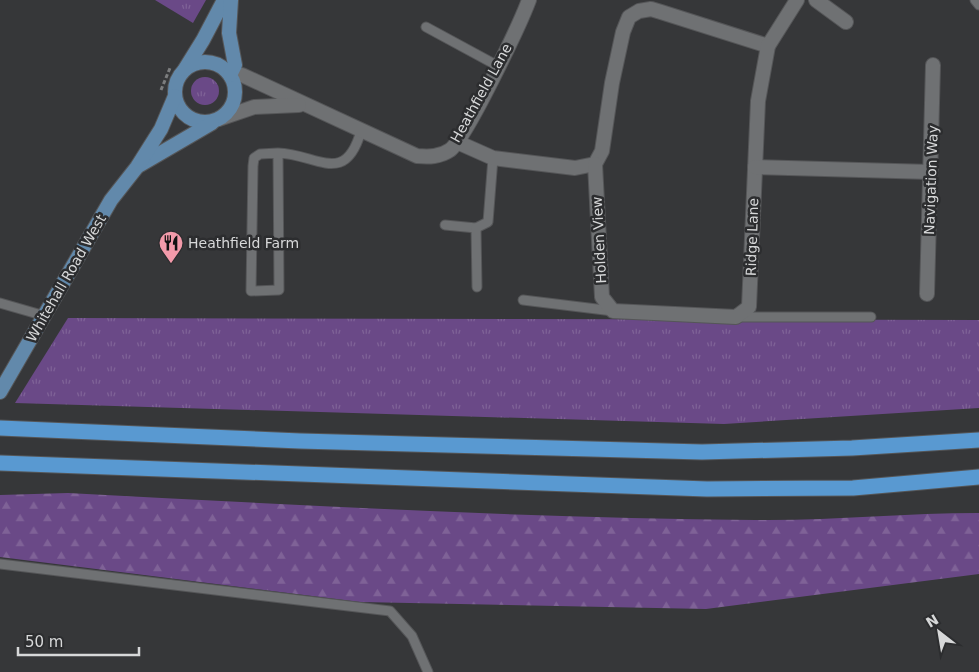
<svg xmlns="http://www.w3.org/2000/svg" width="979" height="672" viewBox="0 0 979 672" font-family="'DejaVu Sans',sans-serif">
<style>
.grass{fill:url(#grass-tufts)}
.forest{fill:url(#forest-firs)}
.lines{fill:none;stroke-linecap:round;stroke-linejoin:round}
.service-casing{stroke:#555658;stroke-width:11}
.minor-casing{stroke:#555658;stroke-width:16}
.primary-casing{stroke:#555658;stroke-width:16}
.motorway-casing{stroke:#555658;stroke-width:17}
.path{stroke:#7c7d7e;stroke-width:3;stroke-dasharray:4 2.5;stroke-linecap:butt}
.service{stroke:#6f7173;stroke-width:9}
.minor{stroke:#6f7173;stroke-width:14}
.primary{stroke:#6289ab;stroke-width:14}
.motorway{stroke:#5999d1;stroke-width:15}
.labels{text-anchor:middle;stroke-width:5;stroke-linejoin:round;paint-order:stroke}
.street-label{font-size:14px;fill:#d7d8d9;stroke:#2c2d2f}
.poi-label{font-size:14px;fill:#d7d8d9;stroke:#2c2d2f;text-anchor:start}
</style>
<defs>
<pattern id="grass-tufts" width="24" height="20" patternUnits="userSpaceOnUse" patternTransform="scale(1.25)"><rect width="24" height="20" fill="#6a4987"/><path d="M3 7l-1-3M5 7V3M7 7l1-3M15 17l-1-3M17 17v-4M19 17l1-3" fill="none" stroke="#7f6297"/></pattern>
<pattern id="forest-firs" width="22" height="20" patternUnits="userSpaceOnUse" patternTransform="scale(1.25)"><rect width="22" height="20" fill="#6a4987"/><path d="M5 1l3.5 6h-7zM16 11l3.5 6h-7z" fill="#7f6297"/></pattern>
</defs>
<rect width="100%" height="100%" fill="#363739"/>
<!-- grass -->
<g class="grass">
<polygon points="155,0 206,0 193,23"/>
<circle cx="205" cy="91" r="14"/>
<polygon points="68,318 979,320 979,408 724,424 15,403"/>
</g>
<!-- forest -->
<path class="forest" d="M 68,493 C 297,505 526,518 755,520 C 829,521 904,513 979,513 L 979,574 L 706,609 L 360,602 L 0,557 L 0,495 Z"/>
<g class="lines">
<defs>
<g id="service">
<polyline points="975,0 979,5"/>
<polyline points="426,27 498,66"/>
<path d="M 278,153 L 260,154 L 254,158 L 253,166 L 251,291 L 279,290 L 278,153 C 317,154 345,187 361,131"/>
<polyline points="445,225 476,228"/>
<polyline points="477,287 476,228 488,222 493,158"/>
<polyline points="523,300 613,311"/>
<polyline points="0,303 45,316"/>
<polyline points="737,317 871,317"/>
<polyline points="0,564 390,611 412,636 428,672"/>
</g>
<g id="minor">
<polyline points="816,0 846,22"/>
<path d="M 231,76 L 242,75 L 417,156 C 429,157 440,157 450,150 C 466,138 520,24 529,0"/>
<polyline points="219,119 254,107 299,105"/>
<polyline points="457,142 493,158 575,168 595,164 602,151 612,83 623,32 629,17 639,11 651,9 661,12 768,46"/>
<polyline points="595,164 602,297 613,311 736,317 749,307 758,101 768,46 797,0"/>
<polyline points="755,167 931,172"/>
<polyline points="927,294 933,65"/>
</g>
<g id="primary">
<circle cx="205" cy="92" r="30"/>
<polyline points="185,69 203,40 224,0"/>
<polyline points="230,75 235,65 229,33 231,0"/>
<polyline points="140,165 212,123"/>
<polyline points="0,392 111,200 137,167 161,129 175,96"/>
</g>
<g id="motorway">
<polyline points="0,428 300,441 702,452 852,448 979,440"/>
<polyline points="0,463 707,489 853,488 979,477"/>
</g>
</defs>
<!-- service casing -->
<use href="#service" class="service-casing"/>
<!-- minor casing -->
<use href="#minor" class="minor-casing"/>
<!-- primary casing -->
<use href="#primary" class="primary-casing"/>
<!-- motorway casing -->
<use href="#motorway" class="motorway-casing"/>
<!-- path -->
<polyline class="path" points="161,90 170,68"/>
<!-- service -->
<use href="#service" class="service"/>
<!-- minor -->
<use href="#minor" class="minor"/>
<!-- primary -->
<use href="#primary" class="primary"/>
<!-- motorway -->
<use href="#motorway" class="motorway"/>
</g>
<!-- icons -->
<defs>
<symbol id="restaurant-pin" viewBox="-11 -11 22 30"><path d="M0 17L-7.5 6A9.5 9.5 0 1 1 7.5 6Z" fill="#f39aaa" stroke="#2c2d2f"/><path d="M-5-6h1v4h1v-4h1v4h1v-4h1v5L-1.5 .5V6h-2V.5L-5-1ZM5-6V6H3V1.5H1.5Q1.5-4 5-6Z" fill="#111"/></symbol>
</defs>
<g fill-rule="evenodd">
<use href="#restaurant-pin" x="157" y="229" width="28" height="38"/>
</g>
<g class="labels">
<!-- street labels -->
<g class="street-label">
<text transform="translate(481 93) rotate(-61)" y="5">Heathfield Lane</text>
<text transform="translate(931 180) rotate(-88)" y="5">Navigation Way</text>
<text transform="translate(752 237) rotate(-88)" y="5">Ridge Lane</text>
<text transform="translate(599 240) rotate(-93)" y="5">Holden View</text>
<text transform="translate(66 278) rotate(-60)" y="5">Whitehall Road West</text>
</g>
<!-- poi labels -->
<g class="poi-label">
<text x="188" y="248">Heathfield Farm</text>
</g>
</g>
<!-- north arrow -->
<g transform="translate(939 632) rotate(329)" stroke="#2c2d2f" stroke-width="4" paint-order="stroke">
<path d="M0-4L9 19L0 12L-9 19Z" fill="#d7d8d9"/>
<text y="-8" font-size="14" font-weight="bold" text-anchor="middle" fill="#d7d8d9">N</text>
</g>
<!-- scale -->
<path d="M18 647v8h121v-8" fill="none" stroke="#d7d8d9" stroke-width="2.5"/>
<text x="25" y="647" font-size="15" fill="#d7d8d9" stroke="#2c2d2f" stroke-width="4" paint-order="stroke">50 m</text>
</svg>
